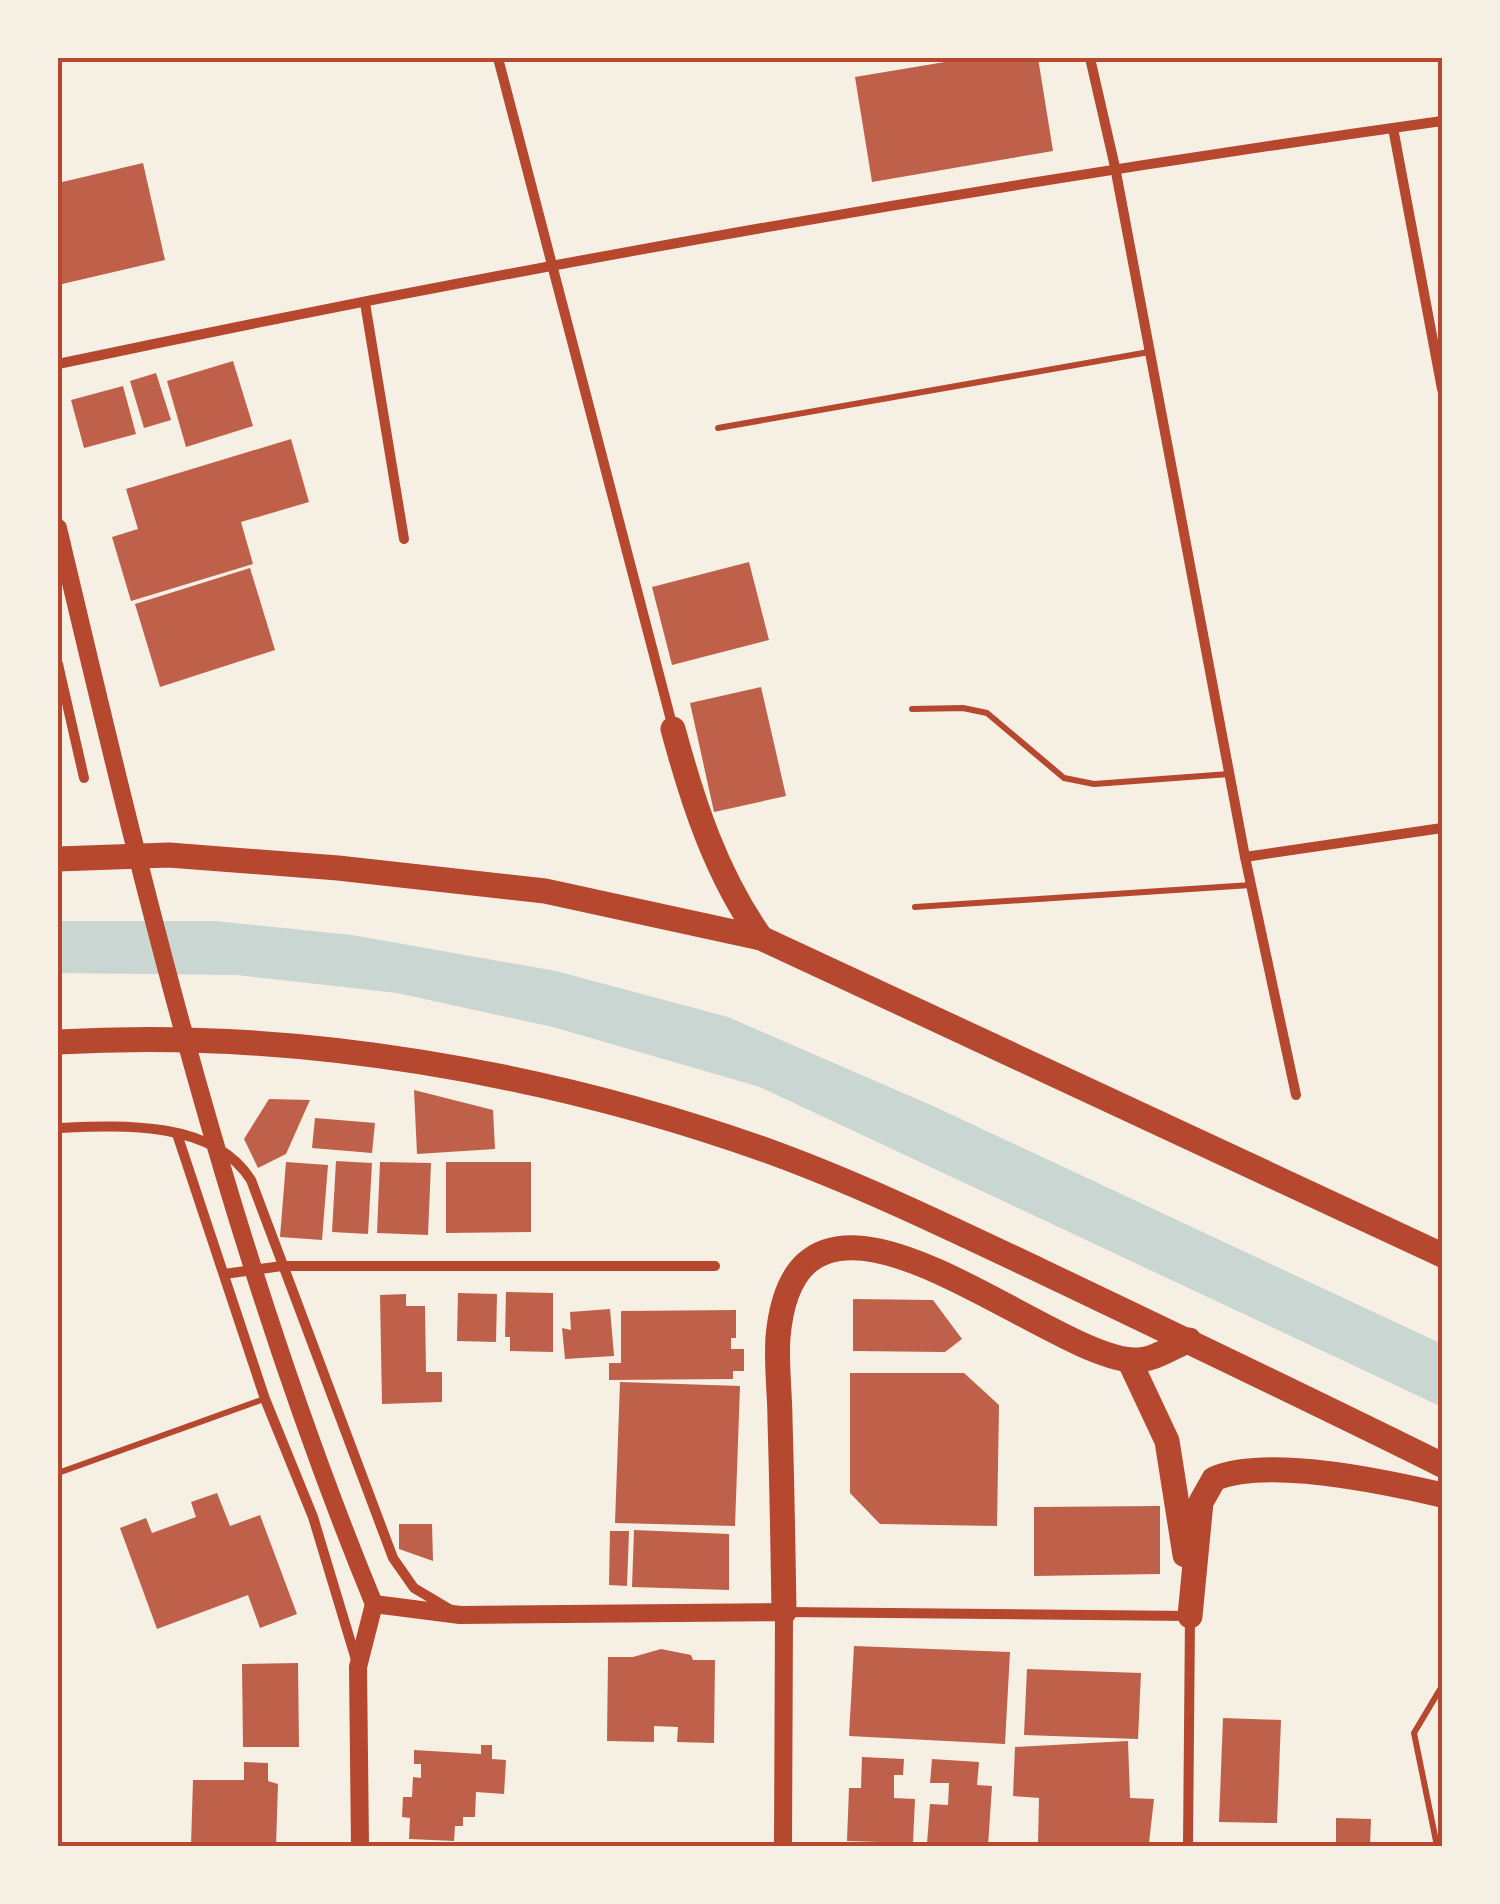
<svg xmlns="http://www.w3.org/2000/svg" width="1500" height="1904" viewBox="0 0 1500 1904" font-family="Georgia,serif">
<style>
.water{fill:#c9d6d2}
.building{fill:#bf614a}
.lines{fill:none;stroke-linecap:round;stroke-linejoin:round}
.service{stroke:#b5482f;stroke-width:6}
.minor{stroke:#b5482f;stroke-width:10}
.tertiary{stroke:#b5482f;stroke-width:18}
.motorway{stroke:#b5482f;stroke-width:25}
.neatline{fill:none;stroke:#b5482f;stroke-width:4}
</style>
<rect width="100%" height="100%" fill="#f6efe4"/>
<!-- water -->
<polygon class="water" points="58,921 215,921 352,935 556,971 728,1017 933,1106 1442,1344 1442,1407 760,1087 553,1027 397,993 237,975 58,973"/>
<!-- building -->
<g class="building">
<polygon points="969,58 1038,58 1053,151 872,182 855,77"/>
<polygon points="143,163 165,260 58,285 58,183"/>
<polygon points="233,361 253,426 186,447 167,381"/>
<polygon points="156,373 171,420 144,428 130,381"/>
<polygon points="123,386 136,434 84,448 71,400"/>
<polygon points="291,439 309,502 241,522 253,564 131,601 112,537 138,529 126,489"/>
<polygon points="749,562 769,640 672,665 652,587"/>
<polygon points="250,568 275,650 160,687 135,604"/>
<polygon points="761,687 786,796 714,812 690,703"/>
<polygon points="414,1090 493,1110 495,1149 417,1154"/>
<polygon points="269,1099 310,1100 286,1154 258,1168 244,1139"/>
<polygon points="315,1118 375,1123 372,1153 312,1148"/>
<polygon points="336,1161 372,1163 368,1234 332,1232"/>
<polygon points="286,1162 328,1165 322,1240 280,1237"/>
<polygon points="380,1162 431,1163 428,1235 377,1233"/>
<polygon points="446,1162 531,1162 531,1232 446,1233"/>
<polygon points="506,1292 553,1293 553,1352 510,1351 510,1337 505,1337"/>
<polygon points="458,1293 497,1294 496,1342 457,1341"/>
<polygon points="406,1294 406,1306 425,1306 426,1372 442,1372 442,1402 382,1404 380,1295"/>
<polygon points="853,1299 933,1300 962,1339 945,1352 853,1351"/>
<polygon points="610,1309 614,1356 565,1359 562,1328 571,1330 570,1312"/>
<polygon points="736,1310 736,1338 731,1338 731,1349 744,1349 744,1371 733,1371 733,1379 609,1380 609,1363 621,1363 621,1311"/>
<polygon points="850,1373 964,1373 999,1405 997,1526 880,1524 850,1493"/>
<polygon points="620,1382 740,1386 735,1526 615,1523"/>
<polygon points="217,1493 230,1526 260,1515 297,1614 260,1628 248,1595 157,1629 120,1528 146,1518 152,1533 196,1517 191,1502"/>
<polygon points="1160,1506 1160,1574 1034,1576 1034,1507"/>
<polygon points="399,1524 432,1524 433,1561 399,1549"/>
<polygon points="634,1530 729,1534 729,1590 632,1587"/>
<polygon points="610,1531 629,1531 627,1586 609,1585"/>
<polygon points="854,1646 1010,1652 1005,1744 849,1736"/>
<polygon points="661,1649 691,1655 693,1660 715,1660 714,1743 677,1742 678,1727 654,1726 654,1742 607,1741 608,1657 633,1657"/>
<polygon points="298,1663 299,1747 243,1747 242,1664"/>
<polygon points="1027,1669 1141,1673 1138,1739 1024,1735"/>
<polygon points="1223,1718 1281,1720 1277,1823 1219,1822"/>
<polygon points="1128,1741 1130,1798 1154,1799 1149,1843 1038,1844 1039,1798 1013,1796 1015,1747"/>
<polygon points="481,1745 492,1745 492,1759 506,1760 504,1794 476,1792 475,1817 463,1817 463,1826 455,1826 454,1841 409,1839 410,1818 402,1817 403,1797 412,1797 413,1777 421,1778 421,1764 414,1764 414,1750 481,1754"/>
<polygon points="862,1757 904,1759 903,1775 894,1775 894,1798 915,1799 913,1843 847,1841 849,1788 861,1788"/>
<polygon points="932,1759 979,1762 977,1785 992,1786 988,1846 927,1844 930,1804 948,1805 949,1783 930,1783"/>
<polygon points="244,1762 268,1763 268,1781 278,1784 276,1846 191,1846 193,1780 244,1780"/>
<polygon points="1336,1818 1371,1819 1370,1846 1336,1846"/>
</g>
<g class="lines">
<!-- service -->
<g class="service">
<polyline points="718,428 1149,352"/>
<polyline points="912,709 963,708 987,713 1064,778 1094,784 1229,774"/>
<polyline points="915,907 1251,885"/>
<polyline points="58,1473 264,1399"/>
<polyline points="1437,1846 1414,1733 1442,1686"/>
</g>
<!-- minor -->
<g class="minor">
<polyline points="498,58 673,728"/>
<polyline points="1090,58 1115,167 1245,857 1296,1095"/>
<polyline points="1393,128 1442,389"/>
<polyline points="365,303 404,539"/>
<path d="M 58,364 C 516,267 978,186 1442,121"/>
<polyline points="58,664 84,778"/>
<polyline points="1245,857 1442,828"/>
<path d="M 58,1128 C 121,1125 213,1120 251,1180 L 393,1558 L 414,1588 L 451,1610"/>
<polyline points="177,1134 265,1399 313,1517 357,1663"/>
<polyline points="224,1274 282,1266 715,1266"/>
<polyline points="785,1612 1190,1616 1188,1846"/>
</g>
<!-- tertiary -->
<g class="tertiary">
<path d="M 58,528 C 144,892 231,1257 374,1604"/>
<polyline points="374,1604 460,1615 784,1612 783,1846"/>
<polyline points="360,1846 358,1667 374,1604"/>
</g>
<!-- motorway -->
<g class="motorway">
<path d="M 673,729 C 693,803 716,874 761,938"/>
<polyline points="58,859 169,855 338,868 545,891 761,938 1442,1255"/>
<path d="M 58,1042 C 294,1028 548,1072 771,1152 C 864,1186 952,1229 1041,1271 C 1175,1335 1309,1399 1442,1465"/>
<polyline points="1129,1360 1167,1441 1185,1555"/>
<path d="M 784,1612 C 783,1548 782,1484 780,1421 C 780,1394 776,1364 778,1337 C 797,1126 1041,1354 1132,1360 C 1153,1361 1171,1348 1189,1340"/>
<path d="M 1190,1616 L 1201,1502 L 1214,1479 C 1267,1456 1386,1482 1442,1495"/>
</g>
</g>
<!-- border -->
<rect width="1500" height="1904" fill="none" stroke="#f6efe4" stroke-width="120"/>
<rect x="60" y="60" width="1380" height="1784" class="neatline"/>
</svg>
